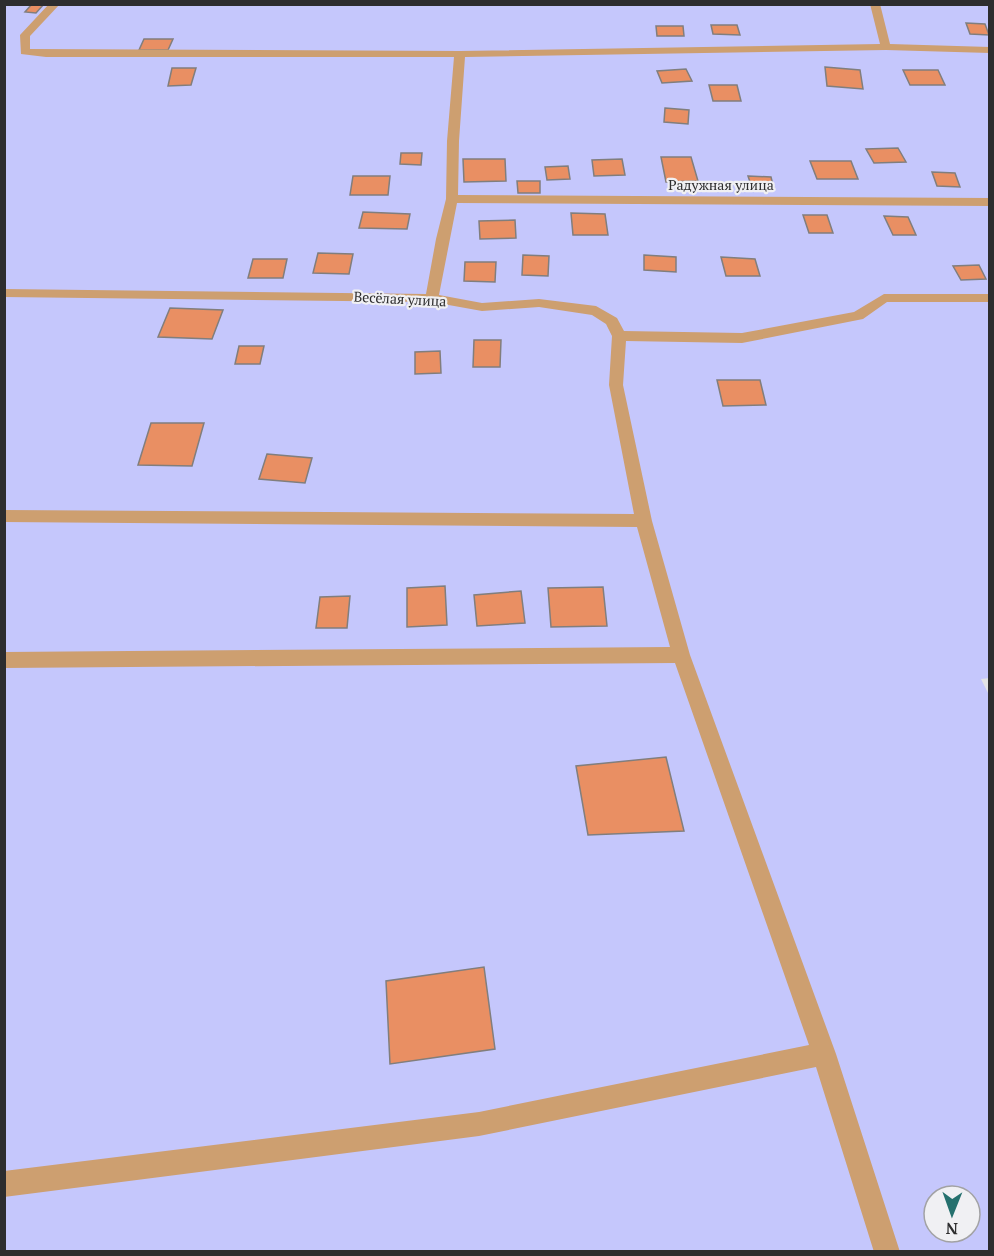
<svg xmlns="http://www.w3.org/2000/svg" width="994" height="1256" viewBox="0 0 994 1256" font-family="'PT Serif',serif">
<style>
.green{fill:#c5c7fc;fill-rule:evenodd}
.building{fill:#e98f63;stroke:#817e7d;stroke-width:1.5}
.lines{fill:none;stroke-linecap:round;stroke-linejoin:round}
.minor{fill:#cd9f70;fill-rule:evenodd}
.labels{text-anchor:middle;stroke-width:4.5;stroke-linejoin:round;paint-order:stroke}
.far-street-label{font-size:14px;fill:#2d2d2e;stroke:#f0f0f3}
</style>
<rect width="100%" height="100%" fill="#e3e3e6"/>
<!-- green -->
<path class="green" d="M 5,5 L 989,5 L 990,678 L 981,679 L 990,697 L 989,1251 L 5,1252 ZM 934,1196 L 970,1196 L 970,1232 L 934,1232 Z"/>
<!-- building -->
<g class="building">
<polygon points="32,4 44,4 36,13 25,12"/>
<polygon points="966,23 985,24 989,35 970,34"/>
<polygon points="711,25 737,25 740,35 713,34"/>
<polygon points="656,26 683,26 684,36 657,36"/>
<polygon points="144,39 173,39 168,50 139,50"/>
<polygon points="825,67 860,70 863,89 827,86"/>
<polygon points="172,68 196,68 191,85 168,86"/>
<polygon points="686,69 692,81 662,83 657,71"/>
<polygon points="903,70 938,70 945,85 910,85"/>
<polygon points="709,85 737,85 741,101 713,101"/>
<polygon points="665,108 689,110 688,124 664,122"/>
<polygon points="898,148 906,162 874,163 866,149"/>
<polygon points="401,153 422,153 421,165 400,164"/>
<polygon points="661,157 691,157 698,181 666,182"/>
<polygon points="463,159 505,159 506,181 464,182"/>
<polygon points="622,159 625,175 594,176 592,160"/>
<polygon points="810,161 851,161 858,179 817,179"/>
<polygon points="568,166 570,179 547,180 545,167"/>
<polygon points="932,172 955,173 960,187 937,186"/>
<polygon points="353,176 390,176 388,195 350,195"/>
<polygon points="748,176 771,177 774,189 752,188"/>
<polygon points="517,181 540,181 540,193 518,193"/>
<polygon points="363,212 410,214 407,229 359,228"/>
<polygon points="571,213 605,214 608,235 573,235"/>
<polygon points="803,215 827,215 833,233 809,233"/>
<polygon points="884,216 908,217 916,235 893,235"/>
<polygon points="515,220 516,238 480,239 479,221"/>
<polygon points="318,253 353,254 349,274 313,273"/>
<polygon points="523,255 549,256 548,276 522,275"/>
<polygon points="644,255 676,257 676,272 644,270"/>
<polygon points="721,257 755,259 760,276 726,276"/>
<polygon points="253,259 287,259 283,278 248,278"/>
<polygon points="465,262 496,262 495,282 464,281"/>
<polygon points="979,265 986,279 961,280 953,266"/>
<polygon points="170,308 223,310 212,339 158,337"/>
<polygon points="474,340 501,340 500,367 473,367"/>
<polygon points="239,346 264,346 260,364 235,364"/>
<polygon points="440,351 441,373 415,374 415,352"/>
<polygon points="717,380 760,380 766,405 723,406"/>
<polygon points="151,423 204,423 192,466 138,465"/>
<polygon points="267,454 312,458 305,483 259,479"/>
<polygon points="445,586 447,625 407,627 407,588"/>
<polygon points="603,587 607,626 551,627 548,588"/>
<polygon points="521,591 525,623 477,626 474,595"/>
<polygon points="350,596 347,628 316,628 320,597"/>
<polygon points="666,757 684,831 588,835 576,766"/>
<polygon points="484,967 495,1049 390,1064 386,981"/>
</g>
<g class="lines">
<!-- minor -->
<polygon class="minor" points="49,4 60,4 30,36 30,49 460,51 880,44 870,4 880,4 890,44 990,47 990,53 886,50 465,57 459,141 458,195 990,198 990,206 457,203 439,295 482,303 539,299 596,306 617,318 624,331 742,333 854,312 884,294 990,294 990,302 887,302 863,319 742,343 626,341 623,385 652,521 690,655 836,1054 900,1252 874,1252 816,1067 479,1136 4,1197 4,1171 479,1112 809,1045 675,663 4,668 4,652 670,647 637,527 4,522 4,510 634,514 609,385 612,336 606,324 592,315 539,307 482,311 432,302 4,297 4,289 426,294 436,239 446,199 447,141 454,57 46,57 21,54 20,35"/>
</g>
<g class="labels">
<!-- far-street labels -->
<g class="far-street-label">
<text x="721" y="190">Радужная улица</text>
<text transform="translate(400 299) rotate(3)" y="5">Весёлая улица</text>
</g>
</g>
<!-- border -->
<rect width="994" height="1256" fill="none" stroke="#2d2d2e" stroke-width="12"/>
<!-- north arrow -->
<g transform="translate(952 1214) rotate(181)"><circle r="28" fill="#f0f0f3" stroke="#a2a2a4" stroke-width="1.5"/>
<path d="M0-4.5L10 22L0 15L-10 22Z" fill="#25706e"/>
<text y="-9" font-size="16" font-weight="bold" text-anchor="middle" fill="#2d2d2e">N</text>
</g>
</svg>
